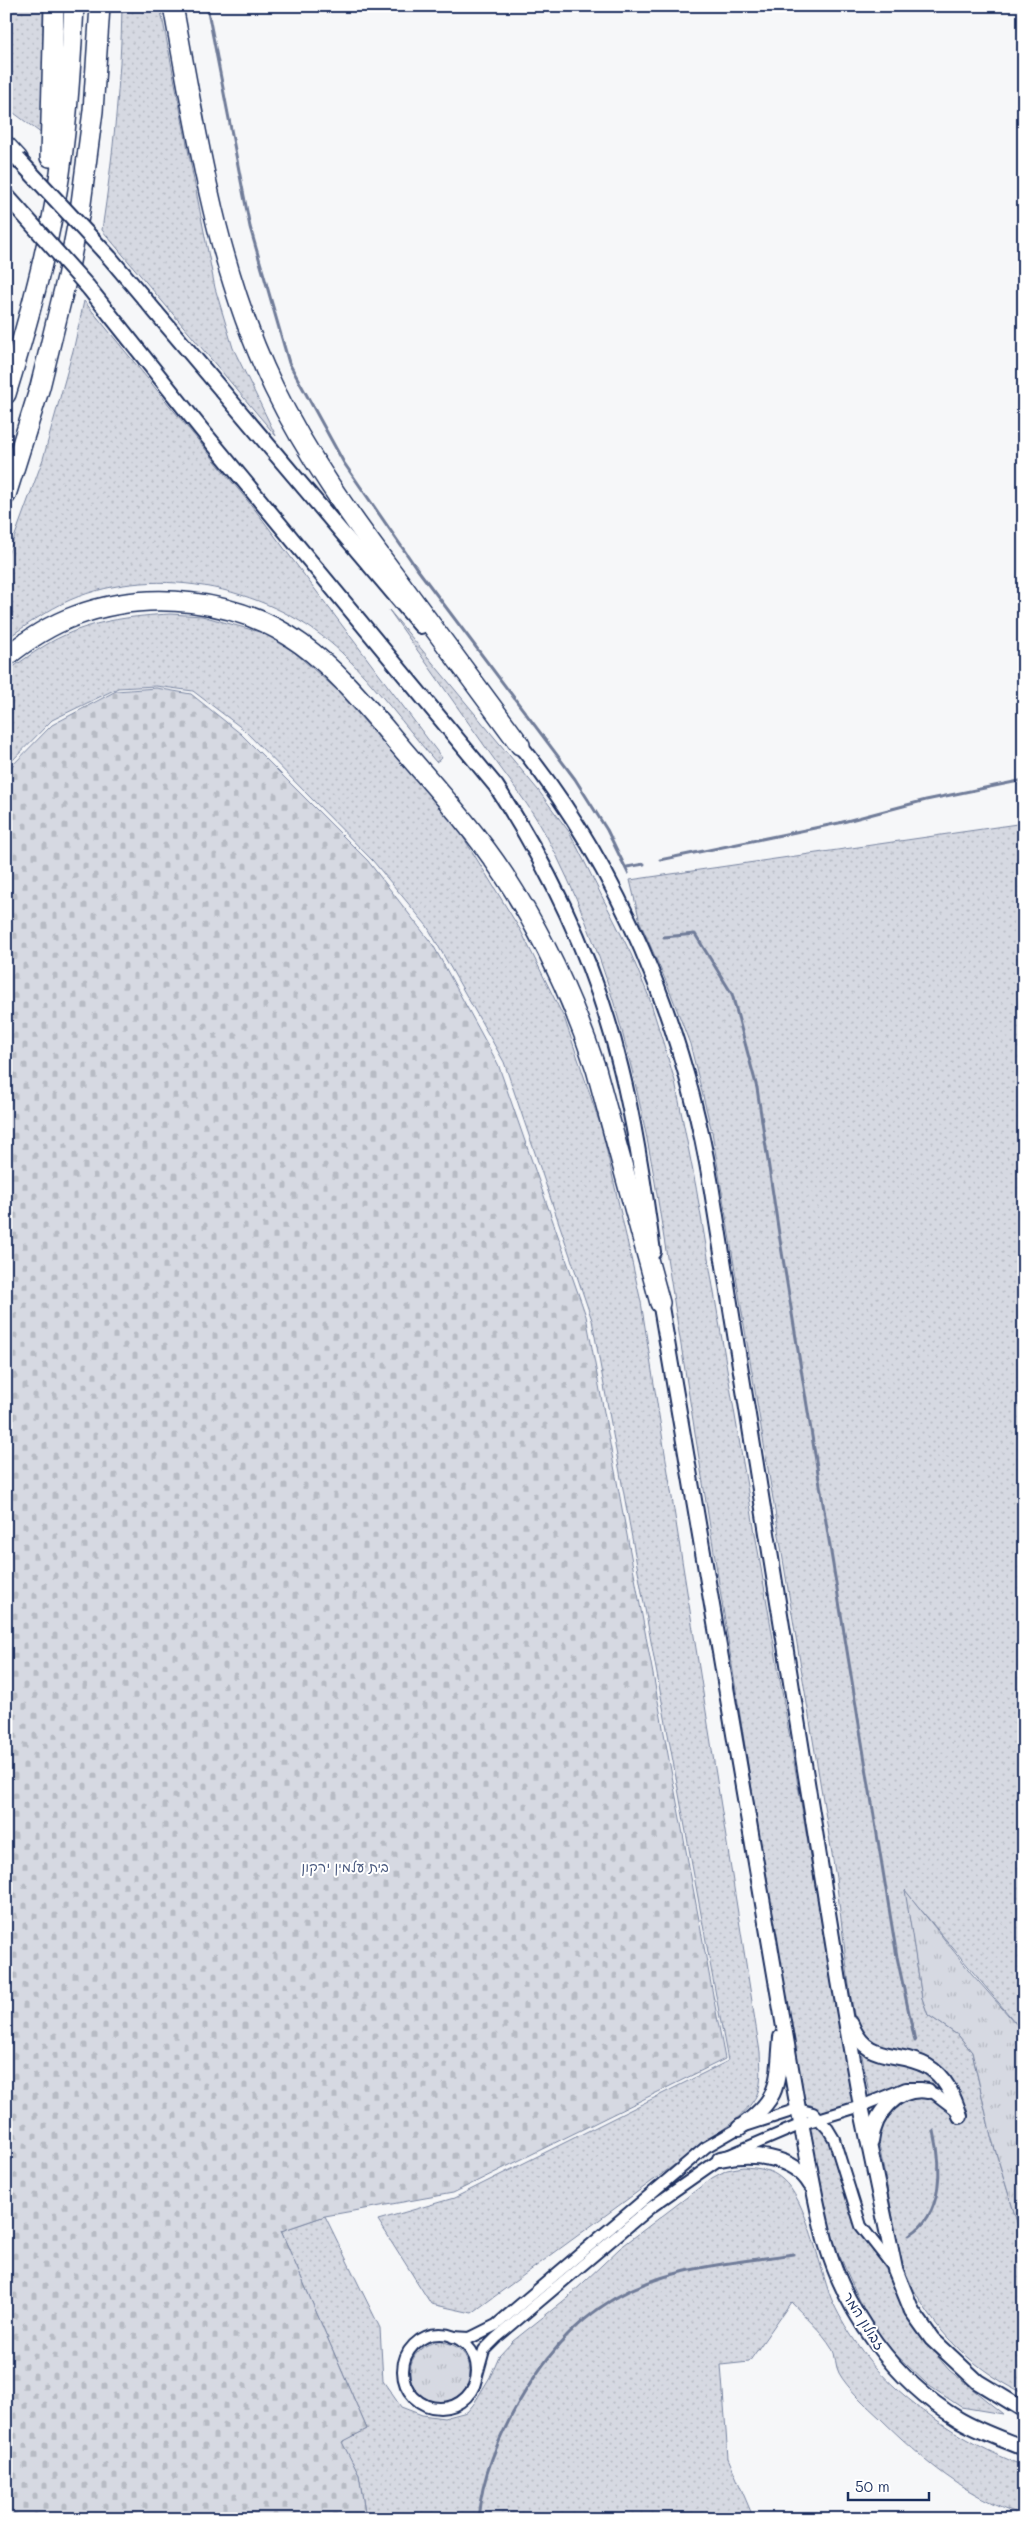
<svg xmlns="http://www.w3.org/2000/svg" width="1030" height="2525" viewBox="0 0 1030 2525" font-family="Mali,'Playpen Sans Hebrew',sans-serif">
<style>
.grass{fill:url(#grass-dots);stroke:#7884a0}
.cemetery{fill:url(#cemetery-stones);stroke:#7884a0}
.park{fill:url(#park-tufts);stroke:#7884a0}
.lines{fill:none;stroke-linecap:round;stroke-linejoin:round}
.stream{stroke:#707c99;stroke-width:3}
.street-casing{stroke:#1b2f5e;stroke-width:14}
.secondary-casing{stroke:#1b2f5e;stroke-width:18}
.highway-casing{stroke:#1b2f5e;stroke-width:22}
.street{stroke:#fff;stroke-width:10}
.secondary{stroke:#fff;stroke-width:14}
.highway{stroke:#fff;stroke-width:19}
.secondary-bridge-casing{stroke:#1b2f5e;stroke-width:18;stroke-linecap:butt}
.secondary-bridge{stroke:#fff;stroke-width:14}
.labels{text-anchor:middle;stroke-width:4;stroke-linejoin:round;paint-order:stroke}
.park-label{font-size:14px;fill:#4a5a7f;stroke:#fff}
.street-label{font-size:14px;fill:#1b2f5e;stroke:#fff}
</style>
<defs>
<pattern id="grass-dots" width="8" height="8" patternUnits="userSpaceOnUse" patternTransform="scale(1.25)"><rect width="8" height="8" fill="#d6d9e2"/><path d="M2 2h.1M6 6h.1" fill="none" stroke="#b7bbc4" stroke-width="1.8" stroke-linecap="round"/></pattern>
<pattern id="cemetery-stones" width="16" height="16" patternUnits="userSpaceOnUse" patternTransform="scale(1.25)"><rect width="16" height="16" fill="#d6d9e2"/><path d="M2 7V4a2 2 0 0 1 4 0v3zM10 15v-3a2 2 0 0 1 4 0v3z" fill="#b7bbc4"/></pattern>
<pattern id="park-tufts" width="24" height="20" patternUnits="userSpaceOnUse" patternTransform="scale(1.25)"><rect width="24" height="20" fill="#d6d9e2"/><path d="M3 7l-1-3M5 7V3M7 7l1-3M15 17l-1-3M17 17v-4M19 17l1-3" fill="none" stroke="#b7bbc4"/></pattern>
</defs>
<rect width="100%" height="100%" fill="#f6f7f9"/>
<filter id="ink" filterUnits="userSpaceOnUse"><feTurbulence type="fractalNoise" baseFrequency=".02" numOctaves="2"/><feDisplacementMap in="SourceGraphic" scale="10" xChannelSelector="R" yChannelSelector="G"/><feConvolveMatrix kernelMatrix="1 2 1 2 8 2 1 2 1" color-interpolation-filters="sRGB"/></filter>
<g filter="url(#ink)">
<!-- grass -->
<g class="grass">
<polygon points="6,6 43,6 42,134 6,107"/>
<path d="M 122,6 L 160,6 L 215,288 L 233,348 L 276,436 L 102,230 C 113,156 121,81 122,6 Z"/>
<path d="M 84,301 L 256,511 L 442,758 L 436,762 C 405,726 376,686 342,653 C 274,588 158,562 70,600 C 47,610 27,625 6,639 L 6,560 L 43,459 L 74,347 Z"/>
<path d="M 389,610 L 538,790 L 570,833 L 631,954 L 649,997 L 675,1081 L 696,1187 L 852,2102 L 821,2112 L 811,2105 L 802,2104 L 655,1182 C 634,1062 604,945 547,837 C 531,807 509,780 489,752 C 456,705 422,657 389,610 Z"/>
<path d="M 170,614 L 202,616 L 263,633 L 294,652 L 337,690 L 457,827 L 521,931 L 565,1020 L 602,1130 L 641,1302 L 760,2052 C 762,2090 762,2096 733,2122 L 472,2313 L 431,2304 L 378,2220 L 454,2198 L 728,2061 L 592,1320 L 504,1062 L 427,926 L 373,861 L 243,729 L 193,691 L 156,686 L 118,688 L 52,720 L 6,767 L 6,672 C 25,659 44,644 65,635 C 98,620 134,616 170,614 Z"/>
<path d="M 1024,823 L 1024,2033 L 906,1892 L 922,1998 L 928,2015 L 959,2036 L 972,2052 L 991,2136 L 1024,2245 L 1024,2394 C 965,2364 928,2325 902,2265 L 850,1993 L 836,1878 L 712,1132 L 690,1044 L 668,986 L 640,922 L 630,880 Z"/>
<polygon points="817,2123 830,2141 835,2152 854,2221 890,2276 909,2317 927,2344 949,2370 1003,2414 961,2407 928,2385 885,2344 866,2314 836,2248 825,2216 806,2129"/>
<path d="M 743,2167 C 758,2168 771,2169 782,2179 C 807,2199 819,2267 831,2298 C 837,2312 846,2328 855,2341 C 891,2396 963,2443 1024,2466 L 1024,2515 C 965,2497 923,2460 880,2418 C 868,2407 847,2388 839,2373 C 835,2366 836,2355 832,2348 C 822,2331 804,2316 791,2302 L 749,2362 L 721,2365 L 728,2458 L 754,2519 L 366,2519 L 359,2475 L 341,2442 L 367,2429 L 281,2231 L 325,2216 L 380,2328 L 383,2381 L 401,2407 L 422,2415 L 444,2418 L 467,2412 L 473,2405 L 490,2377 L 499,2356 L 513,2341 L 567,2298 L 620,2248 L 712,2178 L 727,2170 Z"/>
</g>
<!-- cemetery -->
<polygon class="cemetery" points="156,688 191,694 241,734 368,861 433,945 498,1064 586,1316 725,2059 453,2193 325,2216 281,2231 367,2429 342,2442 359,2475 366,2519 6,2519 6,772 52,725 116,691"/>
<!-- park -->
<g class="park">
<polygon points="905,1890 972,1974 1024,2033 1024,2245 991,2136 972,2052 959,2036 928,2015 922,1998"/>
<circle cx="440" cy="2372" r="30"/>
</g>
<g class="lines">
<!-- stream -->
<g class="stream">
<polyline points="207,6 250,227 289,363 344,463 415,566 575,779 607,830 628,873"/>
<polyline points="660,860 839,823 926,800 1024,780"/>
<polyline points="627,867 644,864"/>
<polyline points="664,937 695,934 732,994 757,1088 779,1234 897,1957 915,2041"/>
<path d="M 909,2235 C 944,2215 942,2166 934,2131"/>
<path d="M 478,2519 C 482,2476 498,2439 519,2402 C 557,2336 602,2292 678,2273 C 715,2263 755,2260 793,2254"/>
</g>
<defs>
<g id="street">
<circle cx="440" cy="2371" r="37"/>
<polyline points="453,2337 470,2338 496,2325 706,2147 739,2128 798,2109 813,2113 828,2129 834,2139 861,2226 894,2268"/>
<polyline points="477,2375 484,2350 496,2338 650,2208 720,2159 802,2124 861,2106 906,2088 921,2088 935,2094 956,2110"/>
</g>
<g id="secondary">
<polyline points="110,258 421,626"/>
<path d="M 88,287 L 201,429 L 496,786 C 552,872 597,968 621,1069 C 636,1129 645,1191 653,1252"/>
<path d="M 515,739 C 619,865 684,1025 711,1185 L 839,1981 L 861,2106 L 895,2269 L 912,2311 L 932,2339 L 978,2382 L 1024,2410"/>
<path d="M 659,1295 L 798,2109 C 808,2153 814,2199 826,2243 C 847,2314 894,2380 958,2419 C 978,2431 1002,2439 1024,2448"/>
<path d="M 851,2024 C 867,2065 897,2049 927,2066 C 946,2077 954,2097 960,2116"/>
<path d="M 739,2128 C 781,2098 777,2085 781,2037"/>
<path d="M 871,2142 C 874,2113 897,2086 928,2091"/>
<path d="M 720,2159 C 749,2152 794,2155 811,2185"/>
</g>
<g id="highway">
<path d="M 173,6 C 197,135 216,269 274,388 C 307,456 351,517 396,577 C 437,633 479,689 520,745"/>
<polyline points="6,146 18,159"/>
<polyline points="50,157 54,6"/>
<path d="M 6,394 C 28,323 49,246 60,173 C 68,117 71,62 74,6"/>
<polyline points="6,495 40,387 67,277 80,211 93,111 100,6"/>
<path d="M 6,657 C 27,640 50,625 75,616 C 147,589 238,598 301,644 C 344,675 377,720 412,760 C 444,797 477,834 504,875 C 543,935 574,1002 596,1069 L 660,1303"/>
</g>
</defs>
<!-- street casing -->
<use href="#street" class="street-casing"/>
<!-- secondary casing -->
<use href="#secondary" class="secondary-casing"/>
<!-- highway casing -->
<use href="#highway" class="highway-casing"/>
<!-- street -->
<use href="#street" class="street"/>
<!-- secondary -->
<use href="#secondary" class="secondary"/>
<!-- highway -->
<use href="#highway" class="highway"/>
<defs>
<g id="secondary-bridge">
<polyline points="18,159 110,258"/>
<polyline points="6,195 88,287"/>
</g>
</defs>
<!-- secondary-bridge casing -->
<use href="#secondary-bridge" class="secondary-bridge-casing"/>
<!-- secondary-bridge -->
<use href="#secondary-bridge" class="secondary-bridge"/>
</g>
</g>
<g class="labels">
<!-- park labels -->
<g class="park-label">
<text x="345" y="1872">בית עלמין ירקון</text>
</g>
<!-- street labels -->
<g class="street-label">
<text transform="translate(864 2321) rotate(58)" y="5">זבולון המר</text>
</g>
</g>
<!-- margin -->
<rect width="1030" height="2525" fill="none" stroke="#fff" stroke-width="25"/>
<rect x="12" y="12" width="1005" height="2500" fill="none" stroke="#1b2f5e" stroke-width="2" filter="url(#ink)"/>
<!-- scale -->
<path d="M848 2492v8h81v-8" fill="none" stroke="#1b2f5e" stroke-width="2.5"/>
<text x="855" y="2492" font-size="15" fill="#1b2f5e" stroke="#ffffff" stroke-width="4" paint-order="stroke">50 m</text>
</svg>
